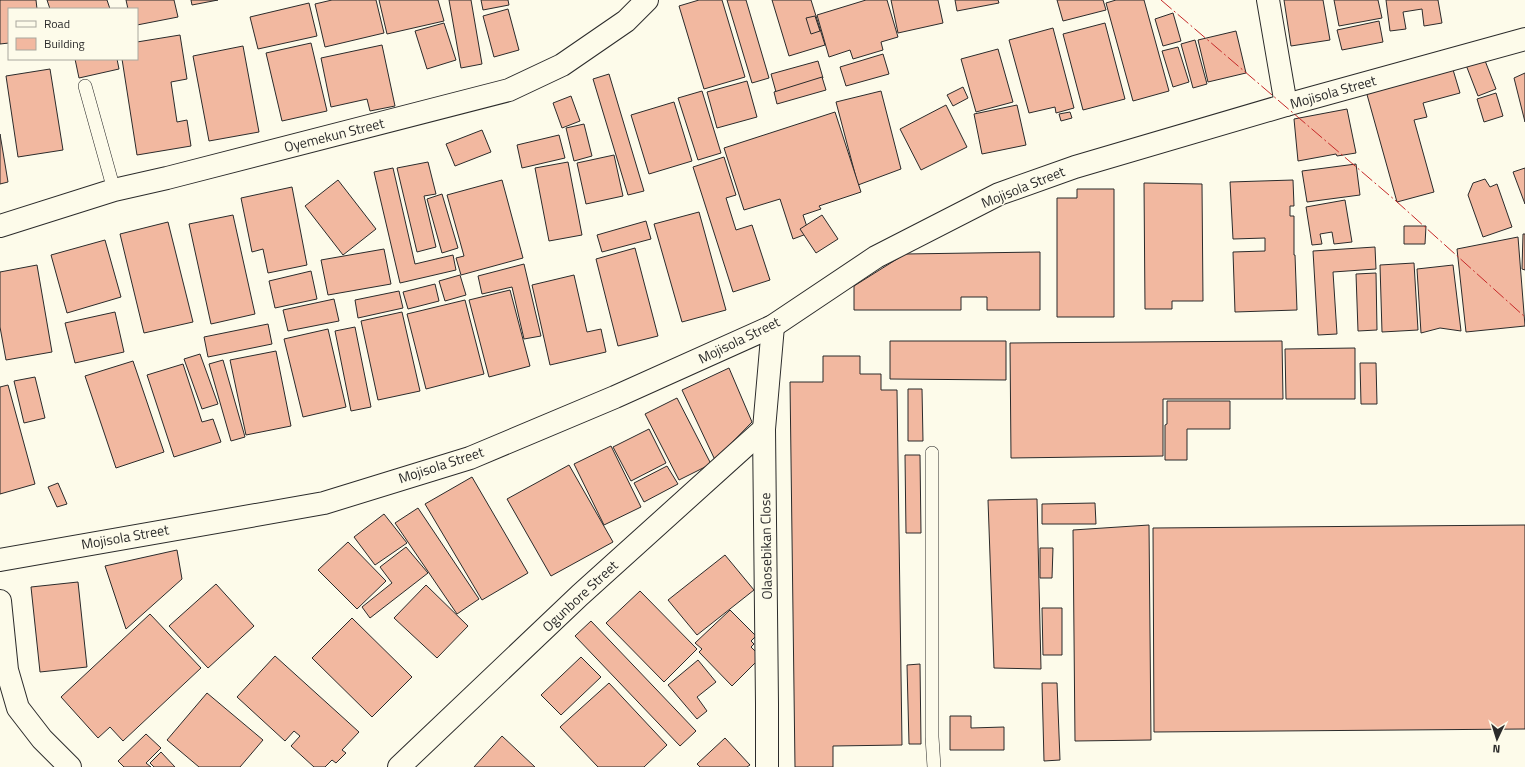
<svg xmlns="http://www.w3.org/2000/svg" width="1525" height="767" viewBox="0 0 1525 767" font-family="'Titillium Web',sans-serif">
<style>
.building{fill:#f2b8a0;stroke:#2b2b2b}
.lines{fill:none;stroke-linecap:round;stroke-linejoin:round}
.lane-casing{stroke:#2b2b2b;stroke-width:14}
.street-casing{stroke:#2b2b2b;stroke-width:24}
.lane{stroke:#fdfbea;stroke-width:13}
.street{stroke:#fdfbea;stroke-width:22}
.power{stroke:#c62828;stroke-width:1;stroke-dasharray:14 3 2 3;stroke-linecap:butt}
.labels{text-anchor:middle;stroke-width:3;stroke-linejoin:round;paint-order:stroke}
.street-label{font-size:14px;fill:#2b2b2b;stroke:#fdfbea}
</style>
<rect width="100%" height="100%" fill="#fdfbea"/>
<!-- building -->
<g class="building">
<polygon points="0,0 36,0 37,9 9,9 9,43 0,44"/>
<polygon points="47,0 107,0 110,9 50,9"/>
<polygon points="126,0 174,0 178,17 137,25 137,9 128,9"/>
<polygon points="191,0 218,0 192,5"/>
<polygon points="332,0 376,0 384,33 325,47 315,4"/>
<polygon points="379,0 438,0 444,21 387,34"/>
<polygon points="449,0 471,0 482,64 461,68"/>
<polygon points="481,0 508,0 509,5 483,10"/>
<polygon points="699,0 722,0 745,77 704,89 679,6"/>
<polygon points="727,0 746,0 769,78 752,83"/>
<polygon points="772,0 811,0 825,45 789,56"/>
<polygon points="866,0 887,0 898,37 881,42 883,50 853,59 850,50 829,57 817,15"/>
<polygon points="891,0 938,0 943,23 898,33"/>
<polygon points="955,0 998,0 999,3 957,11"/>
<polygon points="1057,0 1103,0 1106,10 1063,21"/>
<polygon points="1116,0 1144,0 1169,91 1133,101 1106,3"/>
<polygon points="1284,0 1323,0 1330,40 1291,46"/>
<polygon points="1334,0 1378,0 1382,18 1339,26"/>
<polygon points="1386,0 1438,0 1442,23 1424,26 1422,9 1403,12 1406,29 1390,31"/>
<polygon points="309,3 317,36 258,49 250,17"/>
<polygon points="508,9 519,50 494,57 483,16"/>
<polygon points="1173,13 1181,41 1163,46 1155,19"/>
<polygon points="815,16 820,31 811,34 806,18"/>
<polygon points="1379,21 1383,42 1342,50 1337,30"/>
<polygon points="444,23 456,60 427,69 415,31"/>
<polygon points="1105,23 1125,99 1083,110 1063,34"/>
<polygon points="1053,28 1074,108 1056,113 1055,107 1029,113 1009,40"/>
<polygon points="1236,31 1246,73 1208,82 1198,40"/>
<polygon points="180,35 187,79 171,82 177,122 187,120 191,146 137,155 122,59 137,59 137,42"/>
<polygon points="1195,40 1207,84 1193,88 1181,44"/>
<polygon points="311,43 327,111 282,121 266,53"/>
<polygon points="382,45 395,106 370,111 367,99 331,107 321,58"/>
<polygon points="243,46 259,132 209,141 193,56"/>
<polygon points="1178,47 1189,82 1173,87 1162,51"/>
<polygon points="998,49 1013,102 976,112 961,59"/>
<polygon points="883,54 889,74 846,86 840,67"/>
<polygon points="1484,58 1496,89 1478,96 1466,65"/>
<polygon points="75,59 117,59 119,69 79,78"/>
<polygon points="818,61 823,78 776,92 771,74"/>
<polygon points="1451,63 1460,93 1423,103 1427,117 1414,120 1434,192 1397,202 1366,91"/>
<polygon points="50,69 63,150 18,157 6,76"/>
<polygon points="1525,73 1525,122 1514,78"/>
<polygon points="609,74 644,191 628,195 593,79"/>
<polygon points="822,77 826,90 777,104 774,92"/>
<polygon points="747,81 757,117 717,128 707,92"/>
<polygon points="963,87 968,98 953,106 947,95"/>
<polygon points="702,91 721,153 698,160 678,98"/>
<polygon points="881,91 901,169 858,185 836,102"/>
<polygon points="1496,93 1503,116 1484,122 1477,99"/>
<polygon points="571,96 580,121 562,128 553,103"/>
<polygon points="674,102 692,161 649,174 631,115"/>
<polygon points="946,105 967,147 921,170 900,129"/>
<polygon points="1017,105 1026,145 982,154 974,114"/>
<polygon points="1347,109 1356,153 1337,156 1336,154 1298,161 1294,119"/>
<polygon points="835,112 861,192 819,206 821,209 803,215 809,233 793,239 780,199 744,210 724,148"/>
<polygon points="1070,112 1072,118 1061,121 1059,114"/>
<polygon points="584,124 592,156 574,161 566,128"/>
<polygon points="482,130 491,152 455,166 446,144"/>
<polygon points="0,134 8,182 0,184"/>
<polygon points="559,135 565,158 522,168 517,145"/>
<polygon points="614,155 623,196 586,204 577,163"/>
<polygon points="724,157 736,195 726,198 736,230 752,225 770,280 733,292 693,167"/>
<polygon points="428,162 436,194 424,196 436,247 417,252 397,168"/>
<polygon points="568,162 582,235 549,241 535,168"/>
<polygon points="1356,164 1360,195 1307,202 1302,171"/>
<polygon points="393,168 415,264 453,255 456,270 400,283 374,172"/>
<polygon points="1525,168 1525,204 1513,172"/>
<polygon points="1485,179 1490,187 1497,184 1512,227 1483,237 1468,195 1473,183"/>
<polygon points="338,180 376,229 343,255 305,206"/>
<polygon points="502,180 523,258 461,275 456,258 464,256 447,195"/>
<polygon points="1293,180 1294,206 1290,206 1290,216 1294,216 1294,255 1295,255 1297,310 1235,312 1233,252 1265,251 1265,238 1233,239 1230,182"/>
<polygon points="1144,183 1202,184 1203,301 1172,301 1172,309 1145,309"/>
<polygon points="292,187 307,265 268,273 263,249 252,252 241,198"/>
<polygon points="1077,189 1114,189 1114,317 1057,317 1057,198 1077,198"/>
<polygon points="442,194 458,248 442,253 427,199"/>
<polygon points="1345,200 1352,242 1334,244 1332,232 1320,234 1322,244 1312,245 1306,207"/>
<polygon points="699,212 726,310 682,322 654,224"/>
<polygon points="233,215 255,314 211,324 189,224"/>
<polygon points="822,215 838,239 816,253 800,229"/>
<polygon points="646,221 651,239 602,252 597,235"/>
<polygon points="168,222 193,322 144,333 120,234"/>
<polygon points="1404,226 1426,226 1425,244 1404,244"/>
<polygon points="1523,234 1525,234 1525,270 1522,269"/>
<polygon points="1518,237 1525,326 1466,332 1457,249"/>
<polygon points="105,240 121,297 67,313 51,255"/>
<polygon points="1375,247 1376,269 1333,272 1337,334 1318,335 1313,251"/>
<polygon points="635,248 658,336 618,346 596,259"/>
<polygon points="384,249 391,284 328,295 321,260"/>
<polygon points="1040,252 1040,310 987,310 987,297 961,297 961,310 854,310 854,286 905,254"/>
<polygon points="1414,263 1418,330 1382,332 1380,265"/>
<polygon points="524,264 541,336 524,339 512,287 482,294 478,276"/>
<polygon points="37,265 52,352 6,360 0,327 0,272"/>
<polygon points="1453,265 1461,331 1440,328 1421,333 1417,269"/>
<polygon points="311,271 317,299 275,308 269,281"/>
<polygon points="1376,273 1377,330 1358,331 1356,274"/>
<polygon points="460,275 466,295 445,301 439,281"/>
<polygon points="574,275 587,332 601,329 606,352 550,365 532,285"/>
<polygon points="435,284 439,301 408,309 403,292"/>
<polygon points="510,290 530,366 489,377 469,300"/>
<polygon points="399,291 403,308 358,318 355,300"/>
<polygon points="334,299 339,321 288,331 283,310"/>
<polygon points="465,300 484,374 426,389 407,314"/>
<polygon points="115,312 124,352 75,363 65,323"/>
<polygon points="402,312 420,391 378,400 361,321"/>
<polygon points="268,324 272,344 208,357 204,337"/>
<polygon points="355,327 371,407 351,411 335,331"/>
<polygon points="328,329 346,407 303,417 284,339"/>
<polygon points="890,341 1006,341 1006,380 890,379"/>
<polygon points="1282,341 1283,399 1163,399 1163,456 1011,458 1010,343"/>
<polygon points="1355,348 1355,399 1286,399 1285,349"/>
<polygon points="276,351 291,426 246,435 230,360"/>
<polygon points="200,354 218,404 202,409 184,359"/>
<polygon points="823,356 860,356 860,374 881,374 881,390 897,390 902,745 833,746 833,767 795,767 790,382 823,382"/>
<polygon points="223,360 245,437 231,441 209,364"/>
<polygon points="133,361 164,452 116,468 85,376"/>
<polygon points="1360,363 1376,363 1377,404 1361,404"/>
<polygon points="183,364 202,422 213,419 221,442 174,457 147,375"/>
<polygon points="729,368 752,422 715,460 682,390"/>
<polygon points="35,377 45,418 24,423 14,381"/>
<polygon points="8,385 35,484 0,494 0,387"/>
<polygon points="908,389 922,389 923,441 908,441"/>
<polygon points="677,398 711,464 679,480 645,414"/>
<polygon points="1167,401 1230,401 1230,429 1187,429 1187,460 1165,460 1165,425 1167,424"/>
<polygon points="649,429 666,463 631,481 613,447"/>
<polygon points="611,446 641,507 604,525 574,464"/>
<polygon points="905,455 920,455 921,533 906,533"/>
<polygon points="569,465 613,542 551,576 507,499"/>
<polygon points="667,466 678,484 644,502 634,483"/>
<polygon points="472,477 528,573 482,600 425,504"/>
<polygon points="58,483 67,504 57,507 48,487"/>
<polygon points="1037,499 1041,669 994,668 988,500"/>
<polygon points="1095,503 1096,524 1042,524 1042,504"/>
<polygon points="418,508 479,599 457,614 395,523"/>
<polygon points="384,514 407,543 375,565 354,537"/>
<polygon points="1149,525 1151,740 1075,741 1073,530"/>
<polygon points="1525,525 1525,729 1154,732 1153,528"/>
<polygon points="348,542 386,581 357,609 318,570"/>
<polygon points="406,547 428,573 370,618 362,607 392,583 380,567"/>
<polygon points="1040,548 1053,548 1052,578 1040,578"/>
<polygon points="177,550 182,579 126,629 105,566"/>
<polygon points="725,555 754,590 697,635 668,600"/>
<polygon points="78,582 87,667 40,672 31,587"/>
<polygon points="216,584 254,626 208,668 169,626"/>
<polygon points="426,585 468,626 437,658 394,618"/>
<polygon points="640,591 697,649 664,682 606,623"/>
<polygon points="1042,608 1062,608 1062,655 1043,655"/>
<polygon points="730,610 756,636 751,641 754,644 751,647 761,657 732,686 699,652 702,649 695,643"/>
<polygon points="150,614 201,668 123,741 110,727 98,738 61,697"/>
<polygon points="352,618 412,677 372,717 312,658"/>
<polygon points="591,621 696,731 680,746 575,636"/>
<polygon points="275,656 359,732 342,750 346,753 336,763 332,760 325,767 314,767 291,746 300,736 294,731 285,741 237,697"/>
<polygon points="581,657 601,677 561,715 541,695"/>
<polygon points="698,660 716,682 697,697 707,711 697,719 668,685"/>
<polygon points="920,664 921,744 909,744 907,665"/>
<polygon points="609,683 667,745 644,767 598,767 560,727"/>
<polygon points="1042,683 1057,683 1060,760 1044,761"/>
<polygon points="207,693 263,740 240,767 199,767 167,740"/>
<polygon points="950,716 971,716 971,728 1004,727 1004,750 950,750"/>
<polygon points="146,734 161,748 146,763 151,767 124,767 118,761"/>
<polygon points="502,736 535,767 474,767"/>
<polygon points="725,738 750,765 747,767 700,767 697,764"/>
<polygon points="161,752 175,767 154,767 150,763"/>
</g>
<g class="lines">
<defs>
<g id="lane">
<polyline points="85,86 114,190"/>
<polyline points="932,453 932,737 934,767"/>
</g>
<g id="street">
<polyline points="1268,0 1286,105"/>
<polyline points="0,226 114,190 167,178 509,90 562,65 626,21 647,0"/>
<polyline points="0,560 324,503 470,458 615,397 773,326 876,257 999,194 1075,167 1286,105 1525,39"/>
<polyline points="0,601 7,670 18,708 42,739 70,767"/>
<polyline points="399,767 580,595 764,429"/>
<polyline points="767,767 767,704 764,429 773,326"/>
</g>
</defs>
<!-- lane casing -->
<use href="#lane" class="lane-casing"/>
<!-- street casing -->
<use href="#street" class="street-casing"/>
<!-- lane -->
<use href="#lane" class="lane"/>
<!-- street -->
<use href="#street" class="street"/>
<!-- power -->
<polyline class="power" points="1161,0 1396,201 1525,317"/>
</g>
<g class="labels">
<!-- street labels -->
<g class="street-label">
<text transform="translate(1333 92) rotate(-16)" y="5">Mojisola Street</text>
<text transform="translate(334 135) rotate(-14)" y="5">Oyemekun Street</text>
<text transform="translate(1023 187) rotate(-22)" y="5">Mojisola Street</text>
<text transform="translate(739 340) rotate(-26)" y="5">Mojisola Street</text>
<text transform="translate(441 465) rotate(-18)" y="5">Mojisola Street</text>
<text transform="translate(125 537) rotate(-10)" y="5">Mojisola Street</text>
<text transform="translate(766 546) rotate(-91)" y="5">Olaosebikan Close</text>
<text transform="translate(580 596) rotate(-43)" y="5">Ogunbore Street</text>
</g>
</g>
<!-- legend -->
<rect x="8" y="8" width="130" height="52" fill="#fdfbea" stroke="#a9a89e"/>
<rect x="16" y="21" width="20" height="6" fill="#fdfbea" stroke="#a9a89e"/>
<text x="44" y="28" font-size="12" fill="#2b2b2b">Road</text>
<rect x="16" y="38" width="20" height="12" fill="#f2b8a0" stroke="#a9a89e"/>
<text x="44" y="48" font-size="12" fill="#2b2b2b">Building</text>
<!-- north arrow -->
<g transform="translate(1497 739) rotate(184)" stroke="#fdfbea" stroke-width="3" paint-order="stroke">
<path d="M0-3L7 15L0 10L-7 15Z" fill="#2b2b2b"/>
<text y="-6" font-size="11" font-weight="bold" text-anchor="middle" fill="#2b2b2b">N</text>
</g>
</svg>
